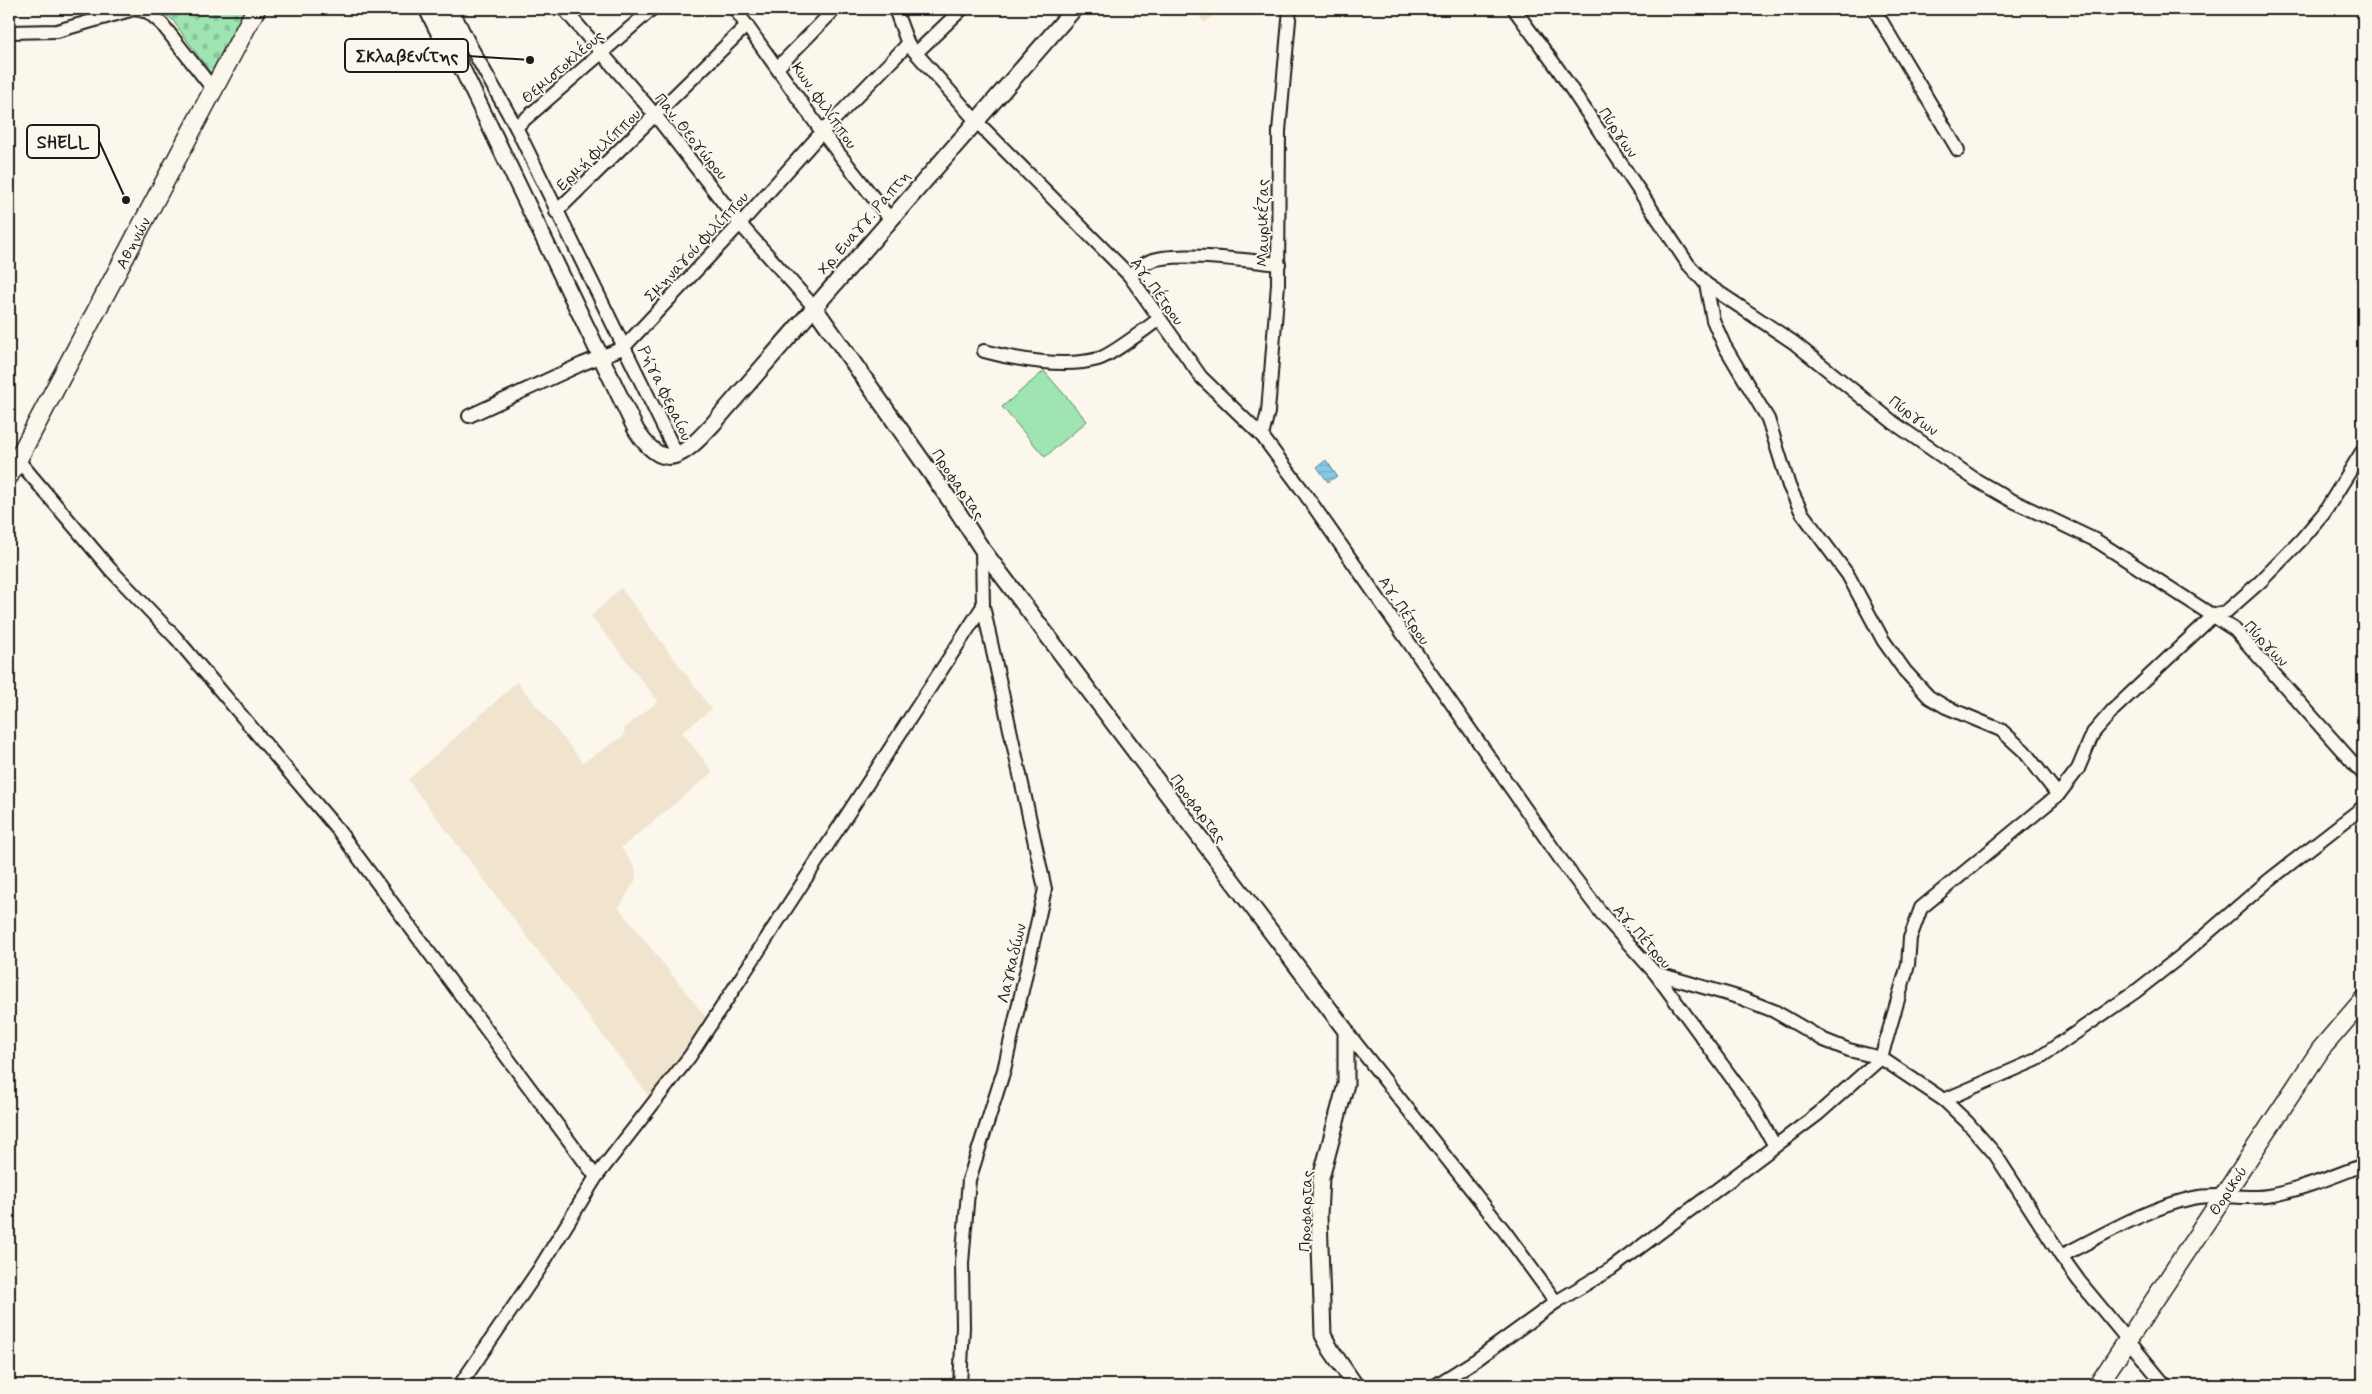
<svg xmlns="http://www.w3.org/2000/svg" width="2372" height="1394" viewBox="0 0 2372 1394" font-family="Mynerve,sans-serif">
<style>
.built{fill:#f1e4cf}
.green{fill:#9ee5b2;stroke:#5d8067}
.cemetery{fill:url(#cemetery-stones);stroke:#5d8067}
.water{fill:url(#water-rules);stroke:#5b8495}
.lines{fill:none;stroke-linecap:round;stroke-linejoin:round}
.minor-casing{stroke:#1c1c1c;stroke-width:16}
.tertiary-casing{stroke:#1c1c1c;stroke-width:19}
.secondary-casing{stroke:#1c1c1c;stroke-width:21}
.minor{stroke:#fbf7ec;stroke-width:12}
.tertiary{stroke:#fbf7ec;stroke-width:15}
.secondary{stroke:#fbf7ec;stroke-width:18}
.labels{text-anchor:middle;stroke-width:4;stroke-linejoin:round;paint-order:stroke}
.street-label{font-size:16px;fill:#1c1c1c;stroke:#fbf7ec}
.leader{fill:none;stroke:#1c1c1c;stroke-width:2}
.callout-dot{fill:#1c1c1c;stroke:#fbf7ec;stroke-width:2}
.callout{fill:#fbf7ec;stroke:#1c1c1c;stroke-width:2}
.callout-label{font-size:18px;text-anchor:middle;font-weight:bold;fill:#1c1c1c}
</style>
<defs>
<pattern id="cemetery-stones" width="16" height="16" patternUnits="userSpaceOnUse" patternTransform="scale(1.25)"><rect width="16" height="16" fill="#9ee5b2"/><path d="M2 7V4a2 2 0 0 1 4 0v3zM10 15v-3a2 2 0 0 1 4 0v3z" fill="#88c498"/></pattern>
<pattern id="water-rules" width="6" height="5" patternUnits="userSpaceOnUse" patternTransform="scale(1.25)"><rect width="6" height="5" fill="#85c9e6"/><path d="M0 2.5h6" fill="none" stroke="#72acc5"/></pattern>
</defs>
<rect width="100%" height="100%" fill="#fbf7ec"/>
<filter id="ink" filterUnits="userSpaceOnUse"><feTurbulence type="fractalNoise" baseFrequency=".02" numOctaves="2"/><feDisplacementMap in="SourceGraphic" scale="10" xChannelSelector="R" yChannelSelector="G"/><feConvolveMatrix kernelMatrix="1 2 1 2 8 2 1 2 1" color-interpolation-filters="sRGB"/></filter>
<g filter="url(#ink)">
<!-- built -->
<g class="built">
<polygon points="1194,9 1222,9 1204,23"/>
<polygon points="621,588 712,709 682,732 713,772 621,848 635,868 636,879 619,908 709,1021 651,1099 408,780 517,682 583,762 623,737 625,728 658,701 591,616"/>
</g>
<!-- green -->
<polygon class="green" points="1044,371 1087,421 1045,457 1002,407"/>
<!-- cemetery -->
<polygon class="cemetery" points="156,9 246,9 211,74 172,19"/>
<!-- water -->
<polygon class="water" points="1326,460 1337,476 1328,482 1317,467"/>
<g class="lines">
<defs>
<g id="minor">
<polyline points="452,9 471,47 516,127 677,455"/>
<polyline points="564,9 656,116 740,224 814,307"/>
<polyline points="735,9 822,132 890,219"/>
<polyline points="895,9 908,44 916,53 976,121 1129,275 1201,377 1262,436 1303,491 1566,867 1602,914 1655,973 1753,1107 1775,1146"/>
<polyline points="1514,9 1558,69 1688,264 1706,284 1793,342 1894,423 1976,480 2009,499 2097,541 2235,630 2363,774"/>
<polyline points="1874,9 1958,150"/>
<polyline points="9,32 57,31 134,9 148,12 162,24 213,89"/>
<polyline points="916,53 962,9"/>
<polyline points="778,67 835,9"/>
<polyline points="516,127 652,9"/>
<polyline points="556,212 747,25"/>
<path d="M 1129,275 C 1135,271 1142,265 1148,262 C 1173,250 1250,261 1279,264"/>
<polyline points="1706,284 1713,320 1724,345 1768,419 1789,486 1802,513 1848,575 1883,640 1905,671 1929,697 1946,707 2001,730 2024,751 2058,795"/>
<path d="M 984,351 C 1016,360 1066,368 1098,359 C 1110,356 1147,328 1159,319"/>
<polyline points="469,416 582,364 623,348 740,224 822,132 908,44"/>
<polyline points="1262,436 1268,412 1278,284 1279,131 1290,9"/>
<polyline points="18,460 110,569 176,638 338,830 596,1177"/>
<polyline points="1655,973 1741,998 1774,1011 1824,1040 1849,1050 1881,1058 1944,1100 2036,1060 2135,992 2181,956 2268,881 2363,807"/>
<polyline points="1346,1031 1505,1232 1556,1302"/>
<polyline points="1944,1100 1967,1122 1995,1154 2061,1256"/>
<polyline points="460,1385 540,1268 596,1177 690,1056 983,606"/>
<polyline points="960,1385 963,1327 962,1263 969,1180 1004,1070 1045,889 983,606 982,549"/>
<polyline points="1436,1385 1476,1360 1556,1302 1611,1269 1818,1114 1881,1058 1908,965 1910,938 1921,908 2058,795 2078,769 2093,733 2113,710 2213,616 2227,611 2261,581 2302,539 2324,513 2363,450"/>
<path d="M 2165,1385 L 2079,1281 L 2061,1256 C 2103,1235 2147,1208 2193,1198 C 2220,1192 2247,1201 2273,1195 C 2303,1189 2334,1176 2363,1165"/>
</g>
<g id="tertiary">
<path d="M 427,9 L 445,45 L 455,54 L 636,430 C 665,476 685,454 713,424 L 1074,9"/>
<polyline points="439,9 456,43 455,50"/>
<polyline points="814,307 954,506 982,549 1346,1031 1346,1084 1321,1178 1319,1215 1323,1335 1331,1350 1355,1385"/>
</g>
<g id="secondary">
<path id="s1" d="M 9,476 L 256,9"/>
<path id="s2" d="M 2098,1385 L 2321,1049 L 2363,1000"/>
</g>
</defs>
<!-- minor casing -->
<use href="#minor" class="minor-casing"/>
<!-- tertiary casing -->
<use href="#tertiary" class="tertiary-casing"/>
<!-- secondary casing -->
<use href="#secondary" class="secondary-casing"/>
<!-- minor -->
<use href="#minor" class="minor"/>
<!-- tertiary -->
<use href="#tertiary" class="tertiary"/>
<!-- secondary -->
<use href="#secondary" class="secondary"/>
</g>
</g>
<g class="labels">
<!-- street labels -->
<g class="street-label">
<text transform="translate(562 66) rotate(-41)" y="6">Θεμιστοκλέους</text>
<text transform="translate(825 105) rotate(55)" y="6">Κων. Φιλίππου</text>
<text transform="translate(1619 132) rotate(56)" y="6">Πύργων</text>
<text transform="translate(692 136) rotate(51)" y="6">Παν. Θεογώρου</text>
<text transform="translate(598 149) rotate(-44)" y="6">Ερμή Φιλίππου</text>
<text transform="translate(863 222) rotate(-49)" y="6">Χρ. Ευαγγ. Ραπτη</text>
<text transform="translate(1262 223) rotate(-90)" y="6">Μαυρικέζας</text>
<text dy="6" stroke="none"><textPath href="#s1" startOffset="264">Αθηνών</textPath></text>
<text transform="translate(696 246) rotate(-47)" y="6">Σμηναγού Φιλίππου</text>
<text transform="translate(1158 291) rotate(54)" y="6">Αγ. Πέτρου</text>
<text transform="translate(666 393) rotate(64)" y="6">Ρήγα Φεραίου</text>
<text transform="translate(1914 415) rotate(36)" y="6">Πύργων</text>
<text transform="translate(959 484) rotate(56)" y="6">Προφαρτας</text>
<text transform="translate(1405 610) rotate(56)" y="6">Αγ. Πέτρου</text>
<text transform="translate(2267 643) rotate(47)" y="6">Πύργων</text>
<text transform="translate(1199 808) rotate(53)" y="6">Προφαρτας</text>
<text transform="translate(1643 936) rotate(49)" y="6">Αγ. Πέτρου</text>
<text transform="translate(1011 963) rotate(-77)" y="6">Λαγκαδίων</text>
<text dy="6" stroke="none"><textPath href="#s2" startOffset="234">Θορικού</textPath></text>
<text transform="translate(1305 1211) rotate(-88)" y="6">Προφαρτας</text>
</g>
</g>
<!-- callouts -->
<path class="leader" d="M530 60L468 56M126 200L99 141"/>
<g class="callout-dot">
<circle cx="530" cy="60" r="5"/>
<circle cx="126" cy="200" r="5"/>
</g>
<g class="callout">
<rect x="345" y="39" width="123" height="33" rx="5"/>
<rect x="27" y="125" width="72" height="33" rx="5"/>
</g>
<g class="callout-label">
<text x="407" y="62">Σκλαβενίτης</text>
<text x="63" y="148">SHELL</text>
</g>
<!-- margin -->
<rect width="2372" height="1394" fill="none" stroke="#fbf7ec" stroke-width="30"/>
<rect x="15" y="15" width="2342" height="1364" fill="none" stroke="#1c1c1c" stroke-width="2" filter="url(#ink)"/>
</svg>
